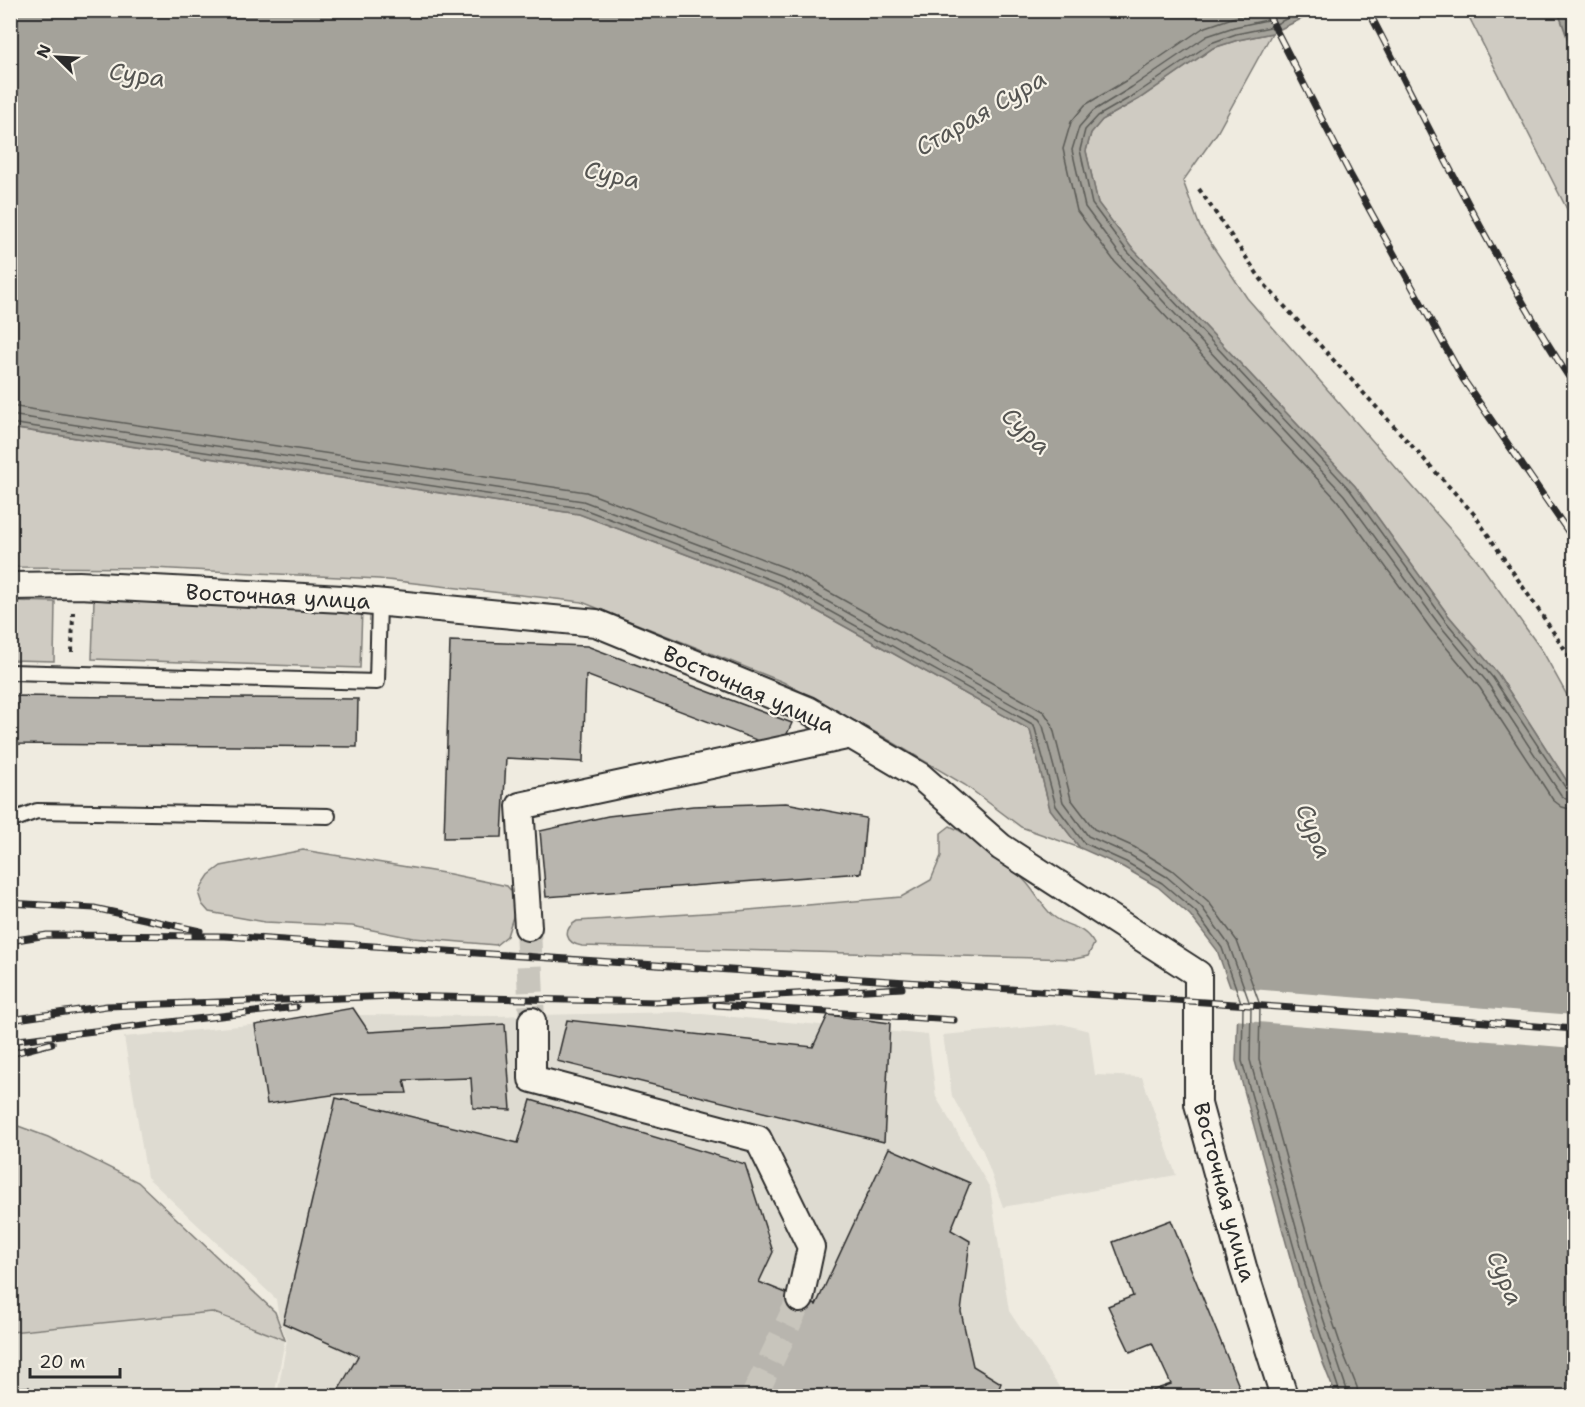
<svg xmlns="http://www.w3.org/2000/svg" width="1585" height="1407" viewBox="0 0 1585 1407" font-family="'Shantell Sans',sans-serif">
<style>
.built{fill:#dedbd1}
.green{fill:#cfcbc2;stroke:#7d7b76;stroke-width:1.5}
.water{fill:#a4a29a;stroke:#74726e;stroke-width:1.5}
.pier{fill:#efebe0}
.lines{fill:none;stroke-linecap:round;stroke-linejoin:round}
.shore{stroke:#5b5b57;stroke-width:1.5}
.building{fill:#b8b5ae;stroke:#2b2b2b;stroke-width:1.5}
.street-tunnel{stroke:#c8c5bc;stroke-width:26;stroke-dasharray:26 13;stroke-linecap:butt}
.lane-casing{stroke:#2b2b2b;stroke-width:18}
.street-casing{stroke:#2b2b2b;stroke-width:30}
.path{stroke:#2b2b2b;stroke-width:4;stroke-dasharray:4.5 4.5;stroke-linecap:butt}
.lane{stroke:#f7f3e8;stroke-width:14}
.street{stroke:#f7f3e8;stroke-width:26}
.rail-casing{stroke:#2b2b2b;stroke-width:7}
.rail{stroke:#f7f3e8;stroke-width:4.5;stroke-dasharray:14;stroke-linecap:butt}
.labels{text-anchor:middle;stroke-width:4.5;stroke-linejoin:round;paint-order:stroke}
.street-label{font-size:22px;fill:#2b2b2b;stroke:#f7f3e8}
.water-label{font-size:24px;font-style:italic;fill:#555552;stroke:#f7f3e8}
</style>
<rect width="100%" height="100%" fill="#efebe0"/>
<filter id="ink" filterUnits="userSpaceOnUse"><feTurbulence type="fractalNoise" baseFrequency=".0167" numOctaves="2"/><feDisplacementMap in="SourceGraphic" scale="12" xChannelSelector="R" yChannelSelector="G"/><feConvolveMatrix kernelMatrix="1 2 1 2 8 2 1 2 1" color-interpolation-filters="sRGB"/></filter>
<g filter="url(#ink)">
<!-- built -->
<g class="built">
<polygon points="681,1012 928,1035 936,1097 990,1188 1009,1311 1065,1396 277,1396 287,1340 279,1319 276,1299 147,1177 124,1037 356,1015 495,1016"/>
<polygon points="1062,1024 1089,1031 1095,1075 1142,1077 1176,1175 1003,1207 983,1151 952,1096 943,1035"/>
<polygon points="212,1312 285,1340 274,1396 11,1396 10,1332"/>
</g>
<!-- green -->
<g class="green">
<polygon points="1466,11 1558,11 1574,58 1574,223"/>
<polygon points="1272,33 1217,133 1183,181 1200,227 1247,298 1478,561 1543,652 1574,708 1574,792 1498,674 1448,615 1355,486 1131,247 1098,203 1086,151 1091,133 1102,120 1139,99 1213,48 1238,40"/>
<polygon points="10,428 579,514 776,588 1030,730 1050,809 1080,848 1021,827 965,785 882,736 783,682 582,602 379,579 152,568 11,567"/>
<polygon points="94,600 362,609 360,668 92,659"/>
<polygon points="11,601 55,602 54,661 11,660"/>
<path d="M 950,826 C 977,838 1003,859 1024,880 C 1035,891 1042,907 1053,916 C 1069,929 1083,924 1094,944 L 1088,956 L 1075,959 L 582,946 C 565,943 562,930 577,921 L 737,911 L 901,897 L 931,880 L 941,856 L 941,833 Z"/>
<polygon points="303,850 450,874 507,886 513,893 517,904 507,936 496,945 413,938 352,926 265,922 209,912 202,904 199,895 203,884 209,875 221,866"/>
<polygon points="10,1123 48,1137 138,1182 275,1312 285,1340 212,1312 11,1332"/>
</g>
<!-- water -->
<g class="water">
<polygon points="971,10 1318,11 1272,33 1238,40 1213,48 1139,99 1102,120 1091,133 1086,151 1098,203 1131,247 1355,486 1448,615 1498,674 1574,792 1574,1396 1336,1396 1323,1363 1298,1286 1236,1061 1238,1009 1217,950 1190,915 1158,887 1123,867 1080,848 1050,809 1030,730 776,588 579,514 11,428 10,11"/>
<polygon points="1558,11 1574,11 1574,58 1573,53"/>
</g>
<!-- pier -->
<polygon class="pier" points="1227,987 1574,1015 1574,1048 1234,1020 1235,1010"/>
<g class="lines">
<!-- shore -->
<g class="shore">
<polyline points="1267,10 1232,18 1203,28 1127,80 1085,105 1071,122 1063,149 1077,211 1115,262 1337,500 1431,629 1480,688 1553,800 1562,807 1574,810"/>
<polyline points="1287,10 1267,20 1234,27 1207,36 1132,87 1093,111 1079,127 1072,150 1085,207 1121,256 1344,495 1438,623 1487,682 1561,795 1566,799 1574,801"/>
<polyline points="1304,10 1270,27 1236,34 1211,43 1136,94 1098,116 1085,130 1080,150 1092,204 1127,251 1350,490 1444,619 1493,678 1567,790 1574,793"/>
<polyline points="10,406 586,492 786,568 1044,712 1052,724 1071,799 1094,829 1134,847 1172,870 1208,901 1237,941 1260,1005 1259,1059 1319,1280 1344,1355 1357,1387 1358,1396"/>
<polyline points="10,415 583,501 782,576 1038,719 1043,726 1063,802 1088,836 1130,855 1167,877 1201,906 1229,945 1251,1007 1250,1060 1311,1282 1349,1396"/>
<polyline points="10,423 581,508 779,583 1034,725 1056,806 1084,843 1126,862 1162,883 1195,911 1222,948 1243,1008 1242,1061 1304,1284 1341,1396"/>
</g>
</g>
<!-- building -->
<g class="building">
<polygon points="450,641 587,646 792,723 780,749 586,675 583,762 506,758 502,837 444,838"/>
<polygon points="10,696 358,699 357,747 10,744"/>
<polygon points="786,803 866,818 861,873 546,897 540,831 608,816 693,806"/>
<polygon points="353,1008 369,1032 505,1024 511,1110 473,1108 471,1078 404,1080 407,1093 339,1094 267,1104 255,1025"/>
<polygon points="828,1015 890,1023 884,1142 557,1061 567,1020 813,1047"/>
<polygon points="336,1098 518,1143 531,1100 745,1164 773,1252 759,1282 816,1305 889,1148 970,1183 951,1230 970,1241 961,1312 973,1366 1001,1383 996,1396 335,1396 358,1356 283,1323"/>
<polygon points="1171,1220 1243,1396 1147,1396 1146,1393 1171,1384 1152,1343 1130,1352 1108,1306 1133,1296 1113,1242"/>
<polygon points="10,1372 12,1388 29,1387 30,1396 10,1396"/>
</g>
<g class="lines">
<!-- street-tunnel -->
<g class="street-tunnel">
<polyline points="528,927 532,1021"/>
<polyline points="754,1396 800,1299"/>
</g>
<defs>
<g id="lane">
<polyline points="10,672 377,682 379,602"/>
<polyline points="10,821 37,811 328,816"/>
</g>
<g id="street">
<polyline points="10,586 79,585 343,599 596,623 808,710 920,776 1001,847 1198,974 1198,1104 1243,1267 1284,1396"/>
<polyline points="528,927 520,806 851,735"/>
<polyline points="532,1021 532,1079 758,1139 811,1247 800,1299"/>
</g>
</defs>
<!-- lane casing -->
<use href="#lane" class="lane-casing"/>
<!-- street casing -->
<use href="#street" class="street-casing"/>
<!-- path -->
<g class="path">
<polyline points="1199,189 1265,285 1474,514 1574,663"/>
<polyline points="72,652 73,612"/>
</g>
<!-- lane -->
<use href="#lane" class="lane"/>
<!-- street -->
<use href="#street" class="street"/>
<defs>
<g id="rail">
<polyline points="1266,10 1351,176 1463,379 1574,540"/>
<path d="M 1368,10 C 1434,137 1496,266 1574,385"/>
<polyline points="10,903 94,908 200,931"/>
<polyline points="10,941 47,935 225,936 1411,1016 1574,1029"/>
<polyline points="716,1005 954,1020"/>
<polyline points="10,1020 107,1006 396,996 656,1002 902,988"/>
<polyline points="10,1041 296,1007"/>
<polyline points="10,1054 52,1043"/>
</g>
</defs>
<!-- rail casing -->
<use href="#rail" class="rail-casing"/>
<!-- rail -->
<use href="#rail" class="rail"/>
</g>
</g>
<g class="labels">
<!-- street labels -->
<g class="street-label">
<text transform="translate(278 596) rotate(3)" y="8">Восточная улица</text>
<text transform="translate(749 689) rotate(24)" y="8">Восточная улица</text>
<text transform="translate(1225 1192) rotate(75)" y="8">Восточная улица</text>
</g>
<!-- water labels -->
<g class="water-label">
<text transform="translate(137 75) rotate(8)" y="8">Сура</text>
<text transform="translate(981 113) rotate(-30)" y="8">Старая Сура</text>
<text transform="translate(612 175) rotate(12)" y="8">Сура</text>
<text transform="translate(1026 431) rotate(43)" y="8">Сура</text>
<text transform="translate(1314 831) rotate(67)" y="8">Сура</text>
<text transform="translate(1505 1278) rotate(67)" y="8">Сура</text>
</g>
</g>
<!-- margin -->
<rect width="1585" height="1407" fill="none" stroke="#f7f3e8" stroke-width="36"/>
<rect x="18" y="18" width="1549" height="1371" fill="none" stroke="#2b2b2b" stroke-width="2" filter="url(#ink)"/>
<!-- north arrow -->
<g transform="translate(57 57) rotate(294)" stroke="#f7f3e8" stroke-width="4.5" paint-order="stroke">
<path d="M0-4.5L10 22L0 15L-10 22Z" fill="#2b2b2b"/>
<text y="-9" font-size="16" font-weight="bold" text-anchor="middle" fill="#2b2b2b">N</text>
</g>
<!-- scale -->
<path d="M30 1368v9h90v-9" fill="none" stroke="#2b2b2b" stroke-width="3"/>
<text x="39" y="1368" font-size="18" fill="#2b2b2b" stroke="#f7f3e8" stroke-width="4.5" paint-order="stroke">20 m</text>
</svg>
